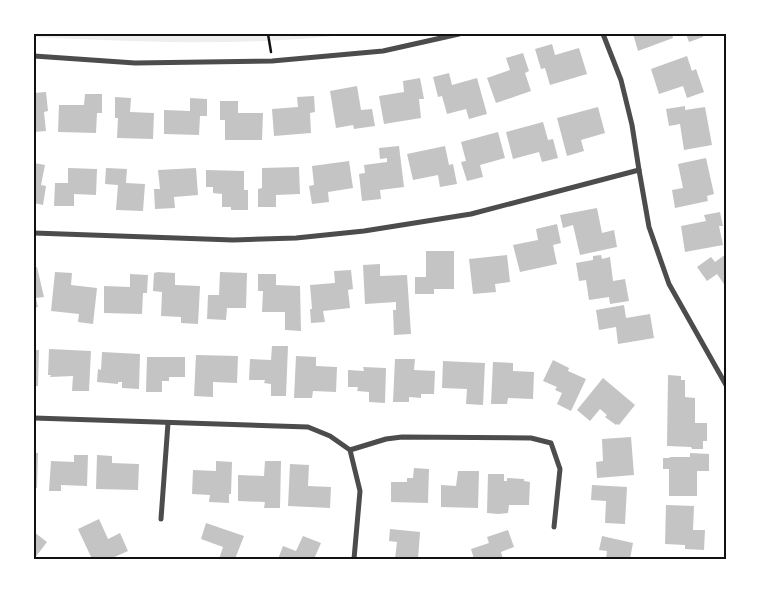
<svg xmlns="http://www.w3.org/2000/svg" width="760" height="593" viewBox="0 0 760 593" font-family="'Archivo Narrow',sans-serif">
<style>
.green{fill:#eee}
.building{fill:#c4c4c4}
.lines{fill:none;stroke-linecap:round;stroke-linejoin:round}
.path{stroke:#111;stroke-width:2.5}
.minor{stroke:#4c4c4c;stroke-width:5}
.neatline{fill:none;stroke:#111;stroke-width:2}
</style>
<rect width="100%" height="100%" fill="#fff"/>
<!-- green -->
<path class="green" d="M 34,34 L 351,34 C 244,47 141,42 34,37 Z"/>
<!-- building -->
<g class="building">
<polygon points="633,34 672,34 673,38 638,51"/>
<polygon points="686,34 702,34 703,37 689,42"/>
<polygon points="552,44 555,55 579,48 587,74 550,85 545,68 541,69 535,49"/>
<polygon points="523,53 529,71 525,73 531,91 496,103 487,78 510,70 506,58"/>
<polygon points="687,56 692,71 696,69 704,92 687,98 683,86 659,94 651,69"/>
<polygon points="449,73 452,85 477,78 487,114 469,119 466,109 447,114 442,96 438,97 433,77"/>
<polygon points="420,78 424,99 419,99 421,118 384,124 379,96 404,92 403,81"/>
<polygon points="357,86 361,110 372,109 375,126 354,129 353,125 336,128 330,91"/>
<polygon points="46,92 48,111 44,112 46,131 34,132 34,93"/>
<polygon points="85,94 102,94 102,113 97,113 96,133 58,132 59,105 84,105"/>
<polygon points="314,96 315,112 310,113 311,133 274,136 272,109 298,107 297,97"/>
<polygon points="115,97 131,98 130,112 154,113 153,139 117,138 118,118 115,118"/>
<polygon points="190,98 207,99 207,116 200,116 199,135 164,134 164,110 190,111"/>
<polygon points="220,101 238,101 238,113 263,113 262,140 225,140 225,120 220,120"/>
<polygon points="685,106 685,110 705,107 712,145 684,150 680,124 669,126 666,109"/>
<polygon points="598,107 605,133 581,140 584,151 567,156 557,118"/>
<polygon points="543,122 548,140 553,139 558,158 542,162 539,152 513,159 506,132"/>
<polygon points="498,132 505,158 480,165 483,177 467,181 461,162 466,161 461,142"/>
<polygon points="399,146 404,187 380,190 381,199 362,201 359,174 365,173 364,165 387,162 387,158 380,159 379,148"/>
<polygon points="445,146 449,165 453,164 457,184 440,187 438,175 413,180 407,154"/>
<polygon points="706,158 714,194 707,196 708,201 675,208 672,190 683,188 678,164"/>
<polygon points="349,161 353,188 328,192 329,202 312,204 309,186 314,185 312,166"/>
<polygon points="34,163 45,165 41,185 46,186 43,205 34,203"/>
<polygon points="299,167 300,194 276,195 276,207 258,207 258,189 262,188 262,168"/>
<polygon points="68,168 97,169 96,195 74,194 74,206 54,206 55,183 68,183"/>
<polygon points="106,168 127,169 126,183 145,184 143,211 116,210 118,185 105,184"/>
<polygon points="196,168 198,195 174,197 175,208 155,209 154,189 160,189 158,170"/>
<polygon points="206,170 244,171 244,190 248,190 248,210 231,210 231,207 222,207 222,194 213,193 213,187 206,187"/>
<polygon points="597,208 602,233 614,230 617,247 580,255 573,225 563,228 560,215"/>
<polygon points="720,212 723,226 719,226 723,245 685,252 681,226 706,221 704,215"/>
<polygon points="557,224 561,243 553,245 557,264 520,272 513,245 538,240 536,229"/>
<polygon points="426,251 454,251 454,289 434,289 434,294 415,294 415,277 426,277"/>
<polygon points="726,254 726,287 717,274 707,281 697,267 711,257 715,262"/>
<polygon points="507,255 510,282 495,284 496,292 473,294 469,259"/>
<polygon points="601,255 602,259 610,257 613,281 625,279 629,301 610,304 609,297 589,300 586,280 579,281 576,263 593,260 593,256"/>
<polygon points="380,264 380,276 407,275 411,334 394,335 393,310 396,310 396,302 365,304 363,265"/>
<polygon points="37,267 44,297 36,298 38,307 34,308 34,268"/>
<polygon points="351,270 353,289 348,290 350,308 323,311 325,322 311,323 310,309 312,309 310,285 335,283 334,271"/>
<polygon points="55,272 72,273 71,285 97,288 93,324 78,322 79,314 51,311"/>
<polygon points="158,272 175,273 175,285 200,286 198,324 181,323 181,317 161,316 162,292 153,291 154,273"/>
<polygon points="220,272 247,273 246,308 227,308 226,320 207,319 208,295 219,295"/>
<polygon points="130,274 148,275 147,293 143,293 142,314 104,313 104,286 130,287"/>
<polygon points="258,274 276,274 276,285 300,286 301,331 285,330 285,312 262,312 263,291 258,291"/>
<polygon points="624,305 626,318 650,314 654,338 618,344 616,327 599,330 596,310"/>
<polygon points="272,346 288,346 286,396 271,396 271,384 264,383 265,380 249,380 250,359 271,360"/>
<polygon points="49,349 91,351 89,391 72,391 73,376 50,377 51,375 48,375"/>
<polygon points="34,350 39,350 38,386 34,386"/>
<polygon points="102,352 140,354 139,389 122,388 122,382 118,382 118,384 97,382 98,369 101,370"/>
<polygon points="196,355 238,356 237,383 213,382 213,397 194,396"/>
<polygon points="296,356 316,357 316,366 337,367 336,392 313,391 312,398 294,398"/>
<polygon points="147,357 185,357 185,377 169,377 169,381 162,381 162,392 146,392"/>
<polygon points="395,359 415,359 414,370 435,371 434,394 421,394 421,398 409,397 409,402 393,402"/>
<polygon points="553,360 569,368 568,371 586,379 571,411 557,404 562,393 555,390 557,387 543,381"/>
<polygon points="443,361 485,363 483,405 466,404 467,389 442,388"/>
<polygon points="493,362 513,363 513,371 534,372 533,399 508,398 507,404 491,404"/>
<polygon points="363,367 386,368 385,403 369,402 369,392 357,391 358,387 348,387 348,370 364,371"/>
<polygon points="668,375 681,376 681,380 685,380 685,397 695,398 695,423 707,423 707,441 703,441 703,449 692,449 691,447 667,446"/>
<polygon points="603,378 635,405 619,425 617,424 616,425 605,417 607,415 600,409 590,421 577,410"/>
<polygon points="631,437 634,475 597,478 596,462 603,461 602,439"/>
<polygon points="34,453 38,453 37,488 34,488"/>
<polygon points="690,453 709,454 709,471 697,471 697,496 669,496 669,469 663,469 663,458 669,458 670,457 690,457"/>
<polygon points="74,455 88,455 87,486 61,485 61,491 49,491 51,461 74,462"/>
<polygon points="97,455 112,456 112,463 139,464 138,490 96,489"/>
<polygon points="216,461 232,462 231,494 229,494 229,503 209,502 210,495 192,494 193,470 216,471"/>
<polygon points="265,461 281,461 280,508 264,508 265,502 238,501 238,475 264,476"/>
<polygon points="290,464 309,465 308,486 331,487 330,508 288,506"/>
<polygon points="414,468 429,469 428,503 391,502 391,482 407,482 407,478 413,478"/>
<polygon points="458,471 479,471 478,508 441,507 441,485 456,486"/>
<polygon points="488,474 504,474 504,481 507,481 507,478 524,479 524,481 530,482 529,505 509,505 508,513 498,514 487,513"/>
<polygon points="592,485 627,487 625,524 605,523 606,501 591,500"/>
<polygon points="666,505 694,506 693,530 705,530 704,550 685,549 685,545 665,544"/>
<polygon points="99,519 108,539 120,533 128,551 110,559 92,559 78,529"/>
<polygon points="206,523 244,536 235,559 219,559 223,547 201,539"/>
<polygon points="390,529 420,532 418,559 395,559 397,542 389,541"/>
<polygon points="508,530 514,547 501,552 503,559 474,559 471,549 489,543 487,537"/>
<polygon points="34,532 47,542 34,559"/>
<polygon points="303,536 321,543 314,559 278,559 283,546 296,551"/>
<polygon points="602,536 633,543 630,559 606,559 607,551 599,550"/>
</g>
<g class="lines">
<!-- path -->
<polyline class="path" points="268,34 271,52"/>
<!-- minor -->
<g class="minor">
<polyline points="603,34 621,80 632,125 639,170 649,227 669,284 726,385"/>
<polyline points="34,56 135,63 272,61 383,51 459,34"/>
<polyline points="34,233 233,240 296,238 364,231 471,214 639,170"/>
<polyline points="34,418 308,427 330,436 350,450 360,491 354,559"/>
<polyline points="350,450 386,439 402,437 531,438 551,443 560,469 554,527"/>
<polyline points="161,519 168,423"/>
</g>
</g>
<!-- border -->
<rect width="760" height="593" fill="none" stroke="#ffffff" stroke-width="70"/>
<rect x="35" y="35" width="690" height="523" class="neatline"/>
</svg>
